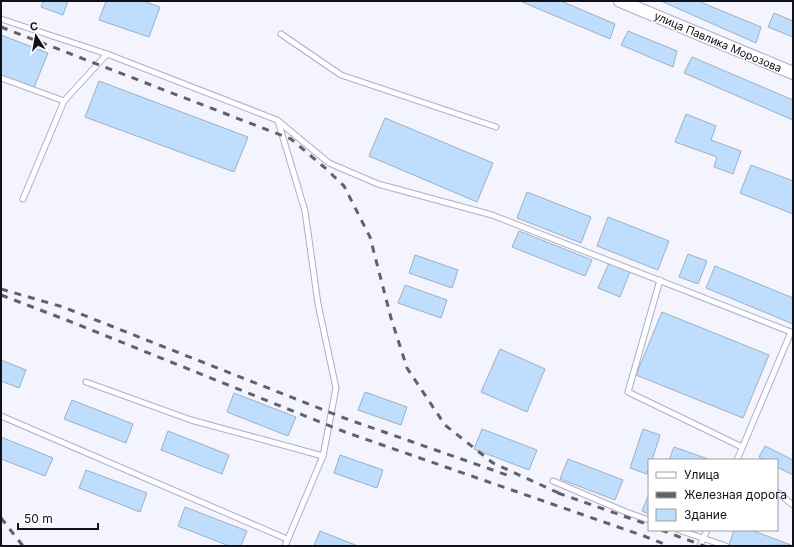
<svg xmlns="http://www.w3.org/2000/svg" width="794" height="547" viewBox="0 0 794 547" font-family="Inter,sans-serif">
<style>
.building{fill:#bfdefd;stroke:#9db0c2}
.lines{fill:none;stroke-linecap:round;stroke-linejoin:round}
.service-casing{stroke:#adafc6;stroke-width:7}
.tertiary-casing{stroke:#adafc6;stroke-width:14}
.service{stroke:#fff;stroke-width:5}
.tertiary{stroke:#fff;stroke-width:12}
.rail{stroke:#61616a;stroke-width:3;stroke-dasharray:7 7;stroke-linecap:butt}
.labels{text-anchor:middle;stroke-width:3;stroke-linejoin:round;paint-order:stroke}
.street-label{font-size:11px;fill:#111119;stroke:#fff}
</style>
<rect width="100%" height="100%" fill="#f3f4fe"/>
<!-- building -->
<g class="building">
<polygon points="43,1 68,1 63,15 41,7"/>
<polygon points="106,1 143,1 160,7 149,37 99,20"/>
<polygon points="520,1 561,1 615,24 610,39"/>
<polygon points="661,1 698,1 761,27 756,43"/>
<polygon points="774,13 793,21 793,37 768,27"/>
<polygon points="628,31 677,51 673,67 621,45"/>
<polygon points="1,35 48,53 33,90 1,77"/>
<polygon points="692,57 793,100 793,120 684,73"/>
<polygon points="99,81 248,137 234,172 85,117"/>
<polygon points="686,114 716,126 711,140 741,151 733,174 714,167 717,157 675,142"/>
<polygon points="385,118 493,163 477,202 369,156"/>
<polygon points="751,165 793,181 793,214 740,193"/>
<polygon points="527,192 591,217 581,243 517,218"/>
<polygon points="608,217 669,241 658,270 597,246"/>
<polygon points="519,231 592,260 585,276 512,247"/>
<polygon points="688,254 707,261 698,284 679,277"/>
<polygon points="415,255 458,270 452,288 409,273"/>
<polygon points="609,263 630,272 620,297 598,288"/>
<polygon points="715,266 793,298 793,324 706,288"/>
<polygon points="405,285 447,300 441,318 398,303"/>
<polygon points="662,312 769,355 743,418 636,375"/>
<polygon points="500,349 545,369 527,412 481,392"/>
<polygon points="1,360 26,370 19,388 1,381"/>
<polygon points="365,392 407,407 401,425 358,410"/>
<polygon points="234,393 296,417 288,436 227,412"/>
<polygon points="72,400 133,424 126,443 64,419"/>
<polygon points="482,429 537,450 529,470 474,449"/>
<polygon points="643,429 660,435 652,460 649,460 649,467 647,474 630,468"/>
<polygon points="168,431 229,455 222,474 161,450"/>
<polygon points="1,437 53,458 45,476 1,459"/>
<polygon points="765,446 793,460 793,475 777,467 777,460 764,460 759,457"/>
<polygon points="674,447 711,460 669,460"/>
<polygon points="340,455 383,470 377,488 334,473"/>
<polygon points="568,459 623,480 615,500 560,479"/>
<polygon points="86,470 147,493 140,512 79,488"/>
<polygon points="649,494 649,514 642,511"/>
<polygon points="185,507 247,531 241,546 229,546 178,526"/>
<polygon points="734,530 751,530 791,545 731,546 729,545"/>
<polygon points="320,531 358,546 314,546"/>
</g>
<g class="lines">
<defs>
<g id="service">
<polyline points="1,19 107,54 64,101 1,78"/>
<polyline points="281,34 341,75 496,127"/>
<polyline points="107,54 277,120 329,163 378,184 492,215 791,332 737,460"/>
<polyline points="278,121 305,211 318,304 336,388 323,456 285,546"/>
<polyline points="23,199 64,101"/>
<polyline points="660,280 628,392 742,447"/>
<polyline points="86,382 191,420 323,456"/>
<polyline points="1,416 287,539"/>
<polyline points="553,481 626,512 649,520"/>
<polyline points="777,492 793,505"/>
<polyline points="679,530 726,546"/>
<polyline points="700,546 707,530"/>
</g>
<polyline id="tertiary" points="620,1 793,73"/>
</defs>
<!-- service casing -->
<use href="#service" class="service-casing"/>
<!-- tertiary casing -->
<use href="#tertiary" class="tertiary-casing"/>
<!-- service -->
<use href="#service" class="service"/>
<!-- tertiary -->
<use href="#tertiary" class="tertiary"/>
<!-- rail -->
<g class="rail">
<polyline points="1,27 291,139 324,167 344,186 370,237 391,318 407,368 445,425 493,463 563,495"/>
<polyline points="1,289 63,307 344,418 507,475"/>
<polyline points="1,295 69,321 345,432 644,536 669,546"/>
<polyline points="558,493 649,525"/>
<polyline points="1,518 23,546"/>
<polyline points="661,530 704,546"/>
</g>
</g>
<g class="labels">
<!-- street labels -->
<g class="street-label">
<text transform="translate(718 42) rotate(23)" y="4">улица Павлика Морозова</text>
</g>
</g>
<!-- border -->
<rect width="794" height="547" fill="none" stroke="#111119" stroke-width="4"/>
<!-- legend -->
<rect x="648" y="459" width="130" height="72" fill="#ffffff" stroke="#a0a0a3"/>
<rect x="656" y="472" width="20" height="6" fill="#ffffff" stroke="#a0a0a3"/>
<text x="684" y="479" font-size="12" fill="#111119">Улица</text>
<rect x="656" y="492" width="20" height="6" fill="#61616a" stroke="#a0a0a3"/>
<text x="684" y="499" font-size="12" fill="#111119">Железная дорога</text>
<rect x="656" y="509" width="20" height="12" fill="#bfdefd" stroke="#a0a0a3"/>
<text x="684" y="519" font-size="12" fill="#111119">Здание</text>
<!-- north arrow -->
<g transform="translate(36 36) rotate(349)" stroke="#ffffff" stroke-width="3" paint-order="stroke">
<path d="M0-3L7 15L0 10L-7 15Z" fill="#111119"/>
<text y="-6" font-size="11" font-weight="bold" text-anchor="middle" fill="#111119">С</text>
</g>
<!-- scale -->
<path d="M18 523v6h80v-6" fill="none" stroke="#111119" stroke-width="2"/>
<text x="24" y="523" font-size="12" fill="#111119" stroke="#ffffff" stroke-width="3" paint-order="stroke">50 m</text>
</svg>
